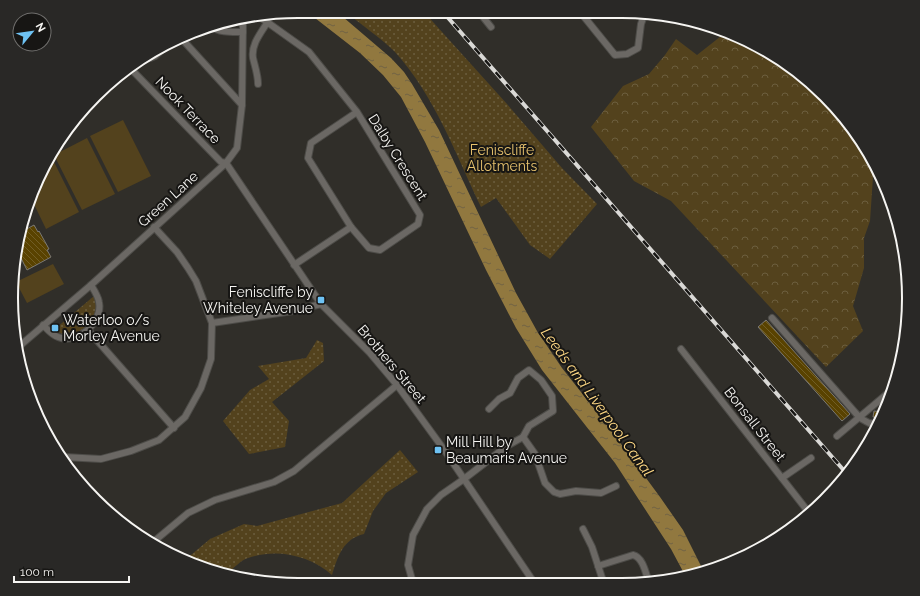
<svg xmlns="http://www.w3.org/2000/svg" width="920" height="596" viewBox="0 0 920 596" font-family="Raleway,sans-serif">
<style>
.grass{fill:url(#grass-dots)}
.park{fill:url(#park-crowns)}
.pitch{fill:#53421d}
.water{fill:url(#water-ripples)}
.building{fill:url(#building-back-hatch);stroke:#7a7873}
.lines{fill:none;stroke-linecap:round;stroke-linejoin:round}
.minor-casing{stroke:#4d4c48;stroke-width:8}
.minor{stroke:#6b6864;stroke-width:6}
.rail-casing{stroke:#dad9d6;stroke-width:4}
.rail{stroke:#171614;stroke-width:2.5;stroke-dasharray:8;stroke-linecap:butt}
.poi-dot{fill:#6ec2f3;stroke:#171614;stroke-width:1.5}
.labels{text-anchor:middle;stroke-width:4;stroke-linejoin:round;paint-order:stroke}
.street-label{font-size:14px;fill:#f6f5f2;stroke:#171614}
.park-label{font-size:14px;fill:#e7c26d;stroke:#171614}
.poi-label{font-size:14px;fill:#f6f5f2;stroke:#171614;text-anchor:start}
.water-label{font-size:15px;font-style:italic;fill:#fed884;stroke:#171614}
.rim{fill:none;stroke:#f6f5f2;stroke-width:2}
</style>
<defs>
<pattern id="grass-dots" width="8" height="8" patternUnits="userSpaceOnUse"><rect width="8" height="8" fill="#53421d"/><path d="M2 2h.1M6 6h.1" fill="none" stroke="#6c5e3e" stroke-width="1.8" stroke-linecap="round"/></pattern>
<pattern id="park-crowns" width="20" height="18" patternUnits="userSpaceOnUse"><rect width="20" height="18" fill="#53421d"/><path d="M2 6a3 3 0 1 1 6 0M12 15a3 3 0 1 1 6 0" fill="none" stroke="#6c5e3e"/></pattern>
<pattern id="water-ripples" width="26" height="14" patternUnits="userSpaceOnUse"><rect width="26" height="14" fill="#91783f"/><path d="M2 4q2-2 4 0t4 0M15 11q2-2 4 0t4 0" fill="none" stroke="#716344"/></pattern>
<pattern id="building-back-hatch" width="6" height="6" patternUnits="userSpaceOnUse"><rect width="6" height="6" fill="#594200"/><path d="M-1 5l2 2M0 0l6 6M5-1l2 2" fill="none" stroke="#715e26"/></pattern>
</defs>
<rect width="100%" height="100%" fill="#302e29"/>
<!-- grass -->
<g class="grass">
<path d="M 345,11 L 424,12 L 507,104 L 562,168 L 597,204 L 550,259 L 530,245 L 496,198 L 481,207 C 456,155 435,96 395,52 C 381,38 360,24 345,11 Z"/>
<path d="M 94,296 C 96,301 98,306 97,311 C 94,324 74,340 60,333 C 58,332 57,331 55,329 Z"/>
<polygon points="317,340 323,343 324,361 272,402 289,421 285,447 249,454 223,421 250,390 269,379 258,366 306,358"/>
<path d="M 400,450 L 418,472 L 386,493 L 373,511 L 364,534 C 343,539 338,556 332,575 C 309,555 277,548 248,558 C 241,560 234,568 228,573 L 185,560 L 210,539 L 244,524 L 257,526 L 342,503 Z"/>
</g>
<!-- park -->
<polygon class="park" points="725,33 749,40 811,82 850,123 876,165 873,177 870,221 864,238 864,268 853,306 863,331 826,367 671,201 634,181 591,127 623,86 649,74 665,55 676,39 697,55"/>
<!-- pitch -->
<g class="pitch">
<polygon points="123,120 151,176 118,192 90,136"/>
<polygon points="87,138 115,194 82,210 54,155"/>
<polygon points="51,156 79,212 46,229 31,198 33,188"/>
<polygon points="53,264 64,284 27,303 16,282"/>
</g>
<!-- water -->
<polygon class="water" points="306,11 336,11 391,58 404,72 412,84 439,130 516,293 537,331 562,368 607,425 660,497 683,530 704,572 686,577 671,549 615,463 542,370 516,328 486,270 425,142 401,97 383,75 360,53"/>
<!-- building -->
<g class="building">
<polygon points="34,225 38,232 39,231 49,249 47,250 51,257 27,270 18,252 23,231"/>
<polygon points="766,320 850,414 842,421 758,327"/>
<polygon points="874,411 884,412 881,418 873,417"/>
</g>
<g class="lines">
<defs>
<g id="minor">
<polyline points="479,12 491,27"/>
<polyline points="581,13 615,55 627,54 638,48 641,24 645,13"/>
<polyline points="260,17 309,52 357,112 420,215 418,224 380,250 369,248 351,227 308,158 311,143 357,112"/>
<path d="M 210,26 C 220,33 231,32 243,32"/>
<polyline points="181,38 242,105"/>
<polyline points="150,58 155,56 166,46"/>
<polyline points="133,71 221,162 226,163"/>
<path d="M 258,84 C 258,75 255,67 253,58 C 251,45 260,34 267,23"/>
<polyline points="226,163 321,304 370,353 397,385 445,451 535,584"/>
<polyline points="294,265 351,227"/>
<polyline points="772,318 860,418 869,423 878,424"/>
<polyline points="212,323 293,311 321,304"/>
<path d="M 43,325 C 47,329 52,335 58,337 C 78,345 103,322 99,302 C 98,296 94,290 91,285"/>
<polyline points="88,330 174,428"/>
<polyline points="16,349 91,285 226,163 237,148 242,105 243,20"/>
<polyline points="681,349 810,514"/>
<polyline points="837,436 894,388"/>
<polyline points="523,437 535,454 545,483 554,492 560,494 576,491 601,493 616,486"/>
<polyline points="61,455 64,457 101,459 131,451 159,440 185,417 201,388 211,359 212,323 196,281 188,268 177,252 154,227"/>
<polyline points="782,478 811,458"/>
<polyline points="583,529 592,547 604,584"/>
<polyline points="152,543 188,513 215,500 274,482 294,471 397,385"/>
<path d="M 598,566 L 633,555 C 643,557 646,574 649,583"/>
<polyline points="413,583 408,565 413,535 427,509 441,495 464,479 507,446 523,437 529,426 553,411 552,396 541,380 529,370 518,378 510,393 499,399 489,409"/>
</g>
</defs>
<!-- minor casing -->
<use href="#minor" class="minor-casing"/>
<!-- minor -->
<use href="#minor" class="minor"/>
<defs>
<polyline id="rail" points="443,12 847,474"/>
</defs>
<!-- rail casing -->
<use href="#rail" class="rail-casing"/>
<!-- rail -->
<use href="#rail" class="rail"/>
</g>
<!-- markers -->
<g class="poi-dot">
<rect x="317" y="296" width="8" height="8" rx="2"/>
<rect x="51" y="324" width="8" height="8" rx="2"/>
<rect x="434" y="446" width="8" height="8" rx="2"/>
</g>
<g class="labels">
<!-- street labels -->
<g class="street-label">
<text transform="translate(188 110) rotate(46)" y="5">Nook Terrace</text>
<text transform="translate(398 157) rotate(58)" y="5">Dalby Crescent</text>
<text transform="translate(168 199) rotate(-42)" y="5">Green Lane</text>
<text transform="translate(392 364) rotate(50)" y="5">Brothers Street</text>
<text transform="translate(755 424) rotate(52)" y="5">Bonsall Street</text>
</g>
<!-- park labels -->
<g class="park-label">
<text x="502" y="155">Feniscliffe<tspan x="502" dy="16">Allotments</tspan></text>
</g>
<!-- poi labels -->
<g class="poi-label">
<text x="313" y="297" text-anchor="end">Feniscliffe by<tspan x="313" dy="16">Whiteley Avenue</tspan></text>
<text x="63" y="325">Waterloo o/s<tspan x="63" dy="16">Morley Avenue</tspan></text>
<text x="446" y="447">Mill Hill by<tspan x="446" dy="16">Beaumaris Avenue</tspan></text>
</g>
<!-- water labels -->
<g class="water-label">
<text transform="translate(597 402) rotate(54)" y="5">Leeds and Liverpool Canal</text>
</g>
</g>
<!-- crop -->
<path d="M0 0H920V596H0ZM298 18H622A280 280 0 0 1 902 298V298A280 280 0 0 1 622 578H298A280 280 0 0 1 18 298V298A280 280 0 0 1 298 18Z" fill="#292826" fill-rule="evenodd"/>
<path class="rim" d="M298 18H622A280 280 0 0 1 902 298V298A280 280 0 0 1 622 578H298A280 280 0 0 1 18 298V298A280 280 0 0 1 298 18Z"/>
<!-- north arrow -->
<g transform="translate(32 32) rotate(61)"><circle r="19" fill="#171614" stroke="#706f6d"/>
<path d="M0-3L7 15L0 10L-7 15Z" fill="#6ec2f3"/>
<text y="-6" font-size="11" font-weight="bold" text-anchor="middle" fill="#f6f5f2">N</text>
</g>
<!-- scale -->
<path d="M14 576v6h115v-6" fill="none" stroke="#f6f5f2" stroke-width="2"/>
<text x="20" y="576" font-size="12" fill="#f6f5f2" stroke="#171614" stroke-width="3" paint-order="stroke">100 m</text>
</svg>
